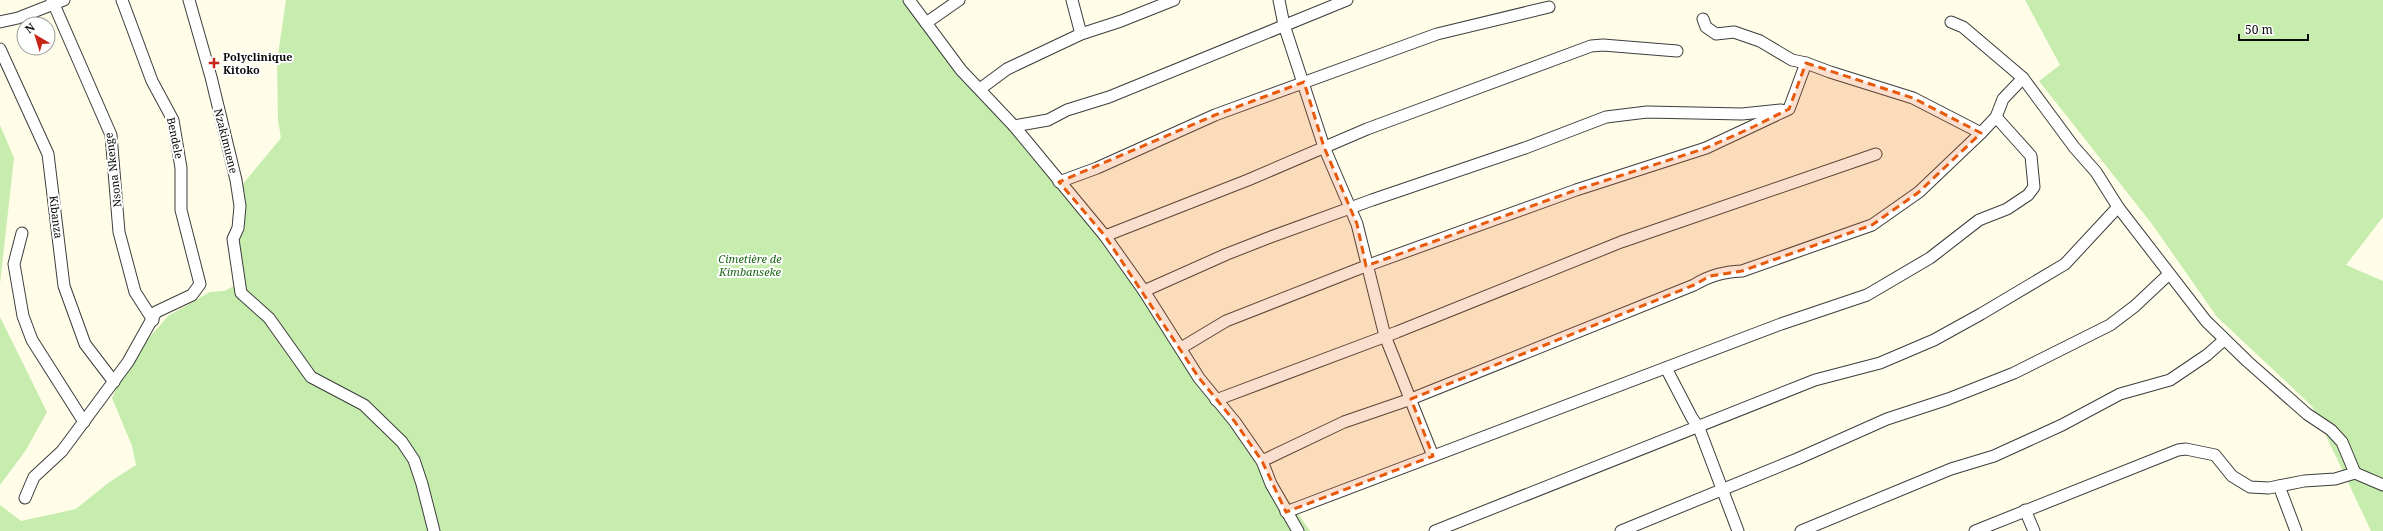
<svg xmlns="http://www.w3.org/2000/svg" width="2383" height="531" viewBox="0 0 2383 531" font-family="'Noto Serif',serif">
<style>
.green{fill:#c6edae}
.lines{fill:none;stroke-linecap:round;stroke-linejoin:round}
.street-casing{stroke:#3d3d3d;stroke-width:13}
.street{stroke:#fff;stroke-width:11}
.marked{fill:#e8590c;fill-opacity:0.2;stroke:#e8590c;stroke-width:3;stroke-dasharray:8 5;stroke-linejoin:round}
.poi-dot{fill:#c72516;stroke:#fff;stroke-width:1.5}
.labels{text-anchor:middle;stroke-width:4;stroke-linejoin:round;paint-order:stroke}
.poi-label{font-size:11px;font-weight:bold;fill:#0a0a0a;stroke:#fff;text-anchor:start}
.street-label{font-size:11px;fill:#0a0a0a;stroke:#fff}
.park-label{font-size:11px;font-style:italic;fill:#1c6716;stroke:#fff}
</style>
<rect width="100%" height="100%" fill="#fffde8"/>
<!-- green -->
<g class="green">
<polygon points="286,0 909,0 1105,236 1310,531 0,531 0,505 21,521 76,509 108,483 136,465 132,446 112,398 128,362 168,316 210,292 224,291 238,284 234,257 242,185 281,138 278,120 277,61"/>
<polygon points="2025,0 2383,0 2383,217 2346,265 2383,281 2383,531 2371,531 2312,406 2217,317 2152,224 2039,81 2060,65"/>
<polygon points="0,125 14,158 0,284"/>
<polygon points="0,317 47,412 26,450 0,485"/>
</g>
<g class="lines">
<defs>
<g id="street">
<polyline points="52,0 111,135 119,232 135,292 153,320"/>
<polyline points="189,0 211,77 236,180 240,206 238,228 233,239 241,293 269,318 311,377 364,405 402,442 414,460 422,484 434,531"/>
<polyline points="909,0 961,70 1014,126 1105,236 1144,291 1199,378 1235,422 1262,461 1271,484 1298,531"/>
<polyline points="1072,0 1081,34"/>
<polyline points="1279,0 1284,25 1324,147 1357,224 1385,336 1433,456"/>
<polyline points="1703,19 1706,27 1716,34 1734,32 1760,41 1792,60 1806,63 1830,72 1913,98 1981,133"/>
<polyline points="0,22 18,18 64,0"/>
<polyline points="1951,22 1963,27 2023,78 2074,147 2096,172 2118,207 2206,321 2247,361 2307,414 2331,430 2342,442 2355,473"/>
<polyline points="926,23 959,0"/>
<polyline points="0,49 48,154 64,286 85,344 114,382"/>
<polyline points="980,89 1007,69 1081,34 1121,21 1174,0"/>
<polyline points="1014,126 1048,120 1067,110 1109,97 1347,0"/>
<polyline points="1059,182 1097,168 1215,115 1437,34 1549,7"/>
<polyline points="22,233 14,264 23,316 32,340 84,422"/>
<polyline points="1105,236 1248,180 1367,129 1591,46 1603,45 1677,51"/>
<polyline points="1144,291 1227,254 1268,238 1372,200 1525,148 1606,117 1647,112 1742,114 1781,110"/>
<polyline points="1181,348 1226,321 1366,266 1576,190 1706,148 1789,109 1806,63"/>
<polyline points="1666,368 1692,418 1699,428 1738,531"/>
<polyline points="1216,400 1397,332 1621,242 1876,154"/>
<path d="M 1262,461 L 1344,422 L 1411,399 L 1694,285 C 1711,275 1723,272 1742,271 L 1872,225 L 1919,192 L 1981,133 L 1996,117 L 2003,99 L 2023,78"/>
<polyline points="2279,486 2296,531"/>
<polyline points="25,498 34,477 62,451 128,362 156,312 192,295 200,284 181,210 181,168 173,120 152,81 122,0"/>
<polyline points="2025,510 2034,531"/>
<polyline points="1286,512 1781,324 1867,295 1930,258 1979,220 2007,209 2028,195 2034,187 2031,156 1996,117"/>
<polyline points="1435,531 1815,380 1880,363 1934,340 1981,314 2065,264 2118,207"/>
<polyline points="1621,531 1797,459 1887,419 1948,399 2014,373 2110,325 2135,306 2169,274"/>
<polyline points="1801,531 1951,469 1994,456 2062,425 2120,394 2170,380 2207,355 2224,340"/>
<polyline points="1975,531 2178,450 2186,449 2215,455 2232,476 2250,487 2269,488 2304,481 2335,479 2355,473 2383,485"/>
</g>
</defs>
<!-- street casing -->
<use href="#street" class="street-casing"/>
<!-- street -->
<use href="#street" class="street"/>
</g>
<!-- marked area -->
<path class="marked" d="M 1806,63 L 1913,98 L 1981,133 L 1919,192 L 1872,225 L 1742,271 L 1710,276 L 1694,285 L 1411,399 L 1433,456 L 1286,512 L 1262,461 L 1235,422 L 1199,378 L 1105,236 L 1059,182 L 1215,115 L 1304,82 L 1324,147 L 1357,224 L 1366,266 L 1576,190 L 1706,148 L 1753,127 L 1789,109 Z"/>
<!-- markers -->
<path class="poi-dot" d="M212 57h4v4h4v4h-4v4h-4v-4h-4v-4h4z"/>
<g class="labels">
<!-- poi labels -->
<g class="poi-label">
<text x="223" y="61">Polyclinique<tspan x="223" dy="13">Kitoko</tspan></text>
</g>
<!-- street labels -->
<g class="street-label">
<text transform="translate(175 138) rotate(78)" y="4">Bendele</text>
<text transform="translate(226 141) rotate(76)" y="4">Nzakimuene</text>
<text transform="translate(113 170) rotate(-97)" y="4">Nsona Nkenge</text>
<text transform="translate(56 217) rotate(83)" y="4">Kibanza</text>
</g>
<!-- park labels -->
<g class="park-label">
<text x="750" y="263">Cimetière de<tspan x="750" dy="13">Kimbanseke</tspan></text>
</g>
</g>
<!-- north arrow -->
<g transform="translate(36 36) rotate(322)"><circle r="19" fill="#ffffff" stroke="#9d9d9d"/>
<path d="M0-3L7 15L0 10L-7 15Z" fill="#c72516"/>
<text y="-6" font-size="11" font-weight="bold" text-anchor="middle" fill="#0a0a0a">N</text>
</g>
<!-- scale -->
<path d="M2239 34v6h69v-6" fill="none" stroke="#0a0a0a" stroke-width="2"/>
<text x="2245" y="34" font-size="12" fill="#0a0a0a" stroke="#ffffff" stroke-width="3" paint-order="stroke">50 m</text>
</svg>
